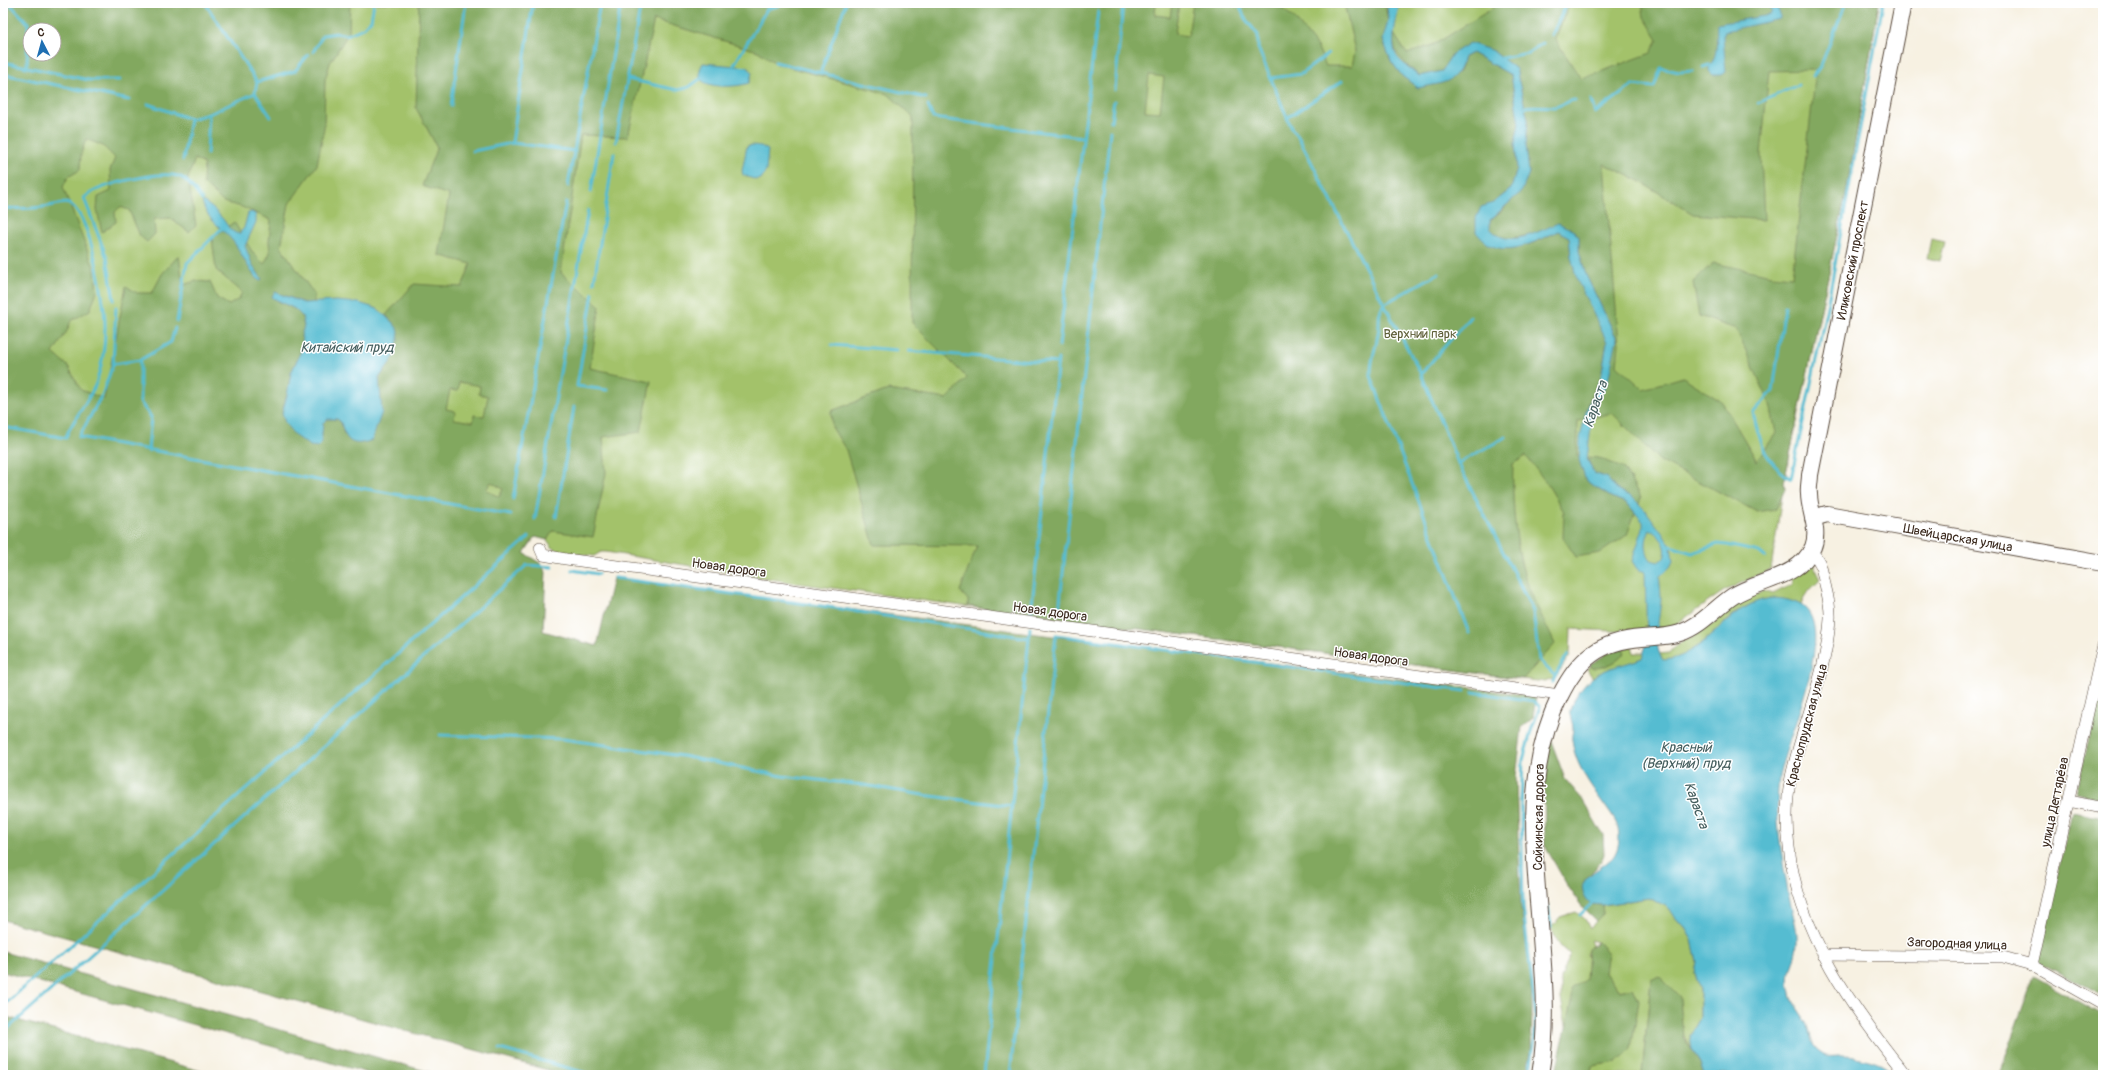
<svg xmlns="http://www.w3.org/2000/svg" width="2106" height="1078" viewBox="0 0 2106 1078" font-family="Pangolin,sans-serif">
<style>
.green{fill:#a3c26a;stroke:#6f7644;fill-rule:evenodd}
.forest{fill:#82a85e;stroke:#5e693e;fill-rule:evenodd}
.water{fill:#54bcd1;stroke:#487378;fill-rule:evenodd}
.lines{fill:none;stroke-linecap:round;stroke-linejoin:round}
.stream{stroke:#54bcd1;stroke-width:3}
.street-casing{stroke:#57483b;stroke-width:12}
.secondary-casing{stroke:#57483b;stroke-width:18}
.street{stroke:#fff;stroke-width:11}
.secondary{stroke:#fff;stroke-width:16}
.labels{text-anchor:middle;stroke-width:3;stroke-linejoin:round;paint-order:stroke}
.street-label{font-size:13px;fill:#3b2a1e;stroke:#fff}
.park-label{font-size:13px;fill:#5f5f39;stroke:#fff}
.water-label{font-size:14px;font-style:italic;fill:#445d5d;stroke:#fff}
</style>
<rect width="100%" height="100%" fill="#fff"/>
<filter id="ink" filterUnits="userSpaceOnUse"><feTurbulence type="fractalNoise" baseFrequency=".025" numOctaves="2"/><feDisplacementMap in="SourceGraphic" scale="8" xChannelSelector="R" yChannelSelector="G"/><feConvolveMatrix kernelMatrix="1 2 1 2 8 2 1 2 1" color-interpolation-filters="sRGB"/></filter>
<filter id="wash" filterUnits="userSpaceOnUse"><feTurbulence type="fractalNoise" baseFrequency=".012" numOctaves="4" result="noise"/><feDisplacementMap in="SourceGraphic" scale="16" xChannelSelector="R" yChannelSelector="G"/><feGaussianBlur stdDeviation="0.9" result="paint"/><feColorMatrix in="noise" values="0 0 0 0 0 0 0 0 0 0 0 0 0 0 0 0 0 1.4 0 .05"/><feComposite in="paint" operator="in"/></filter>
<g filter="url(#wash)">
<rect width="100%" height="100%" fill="#f7f1e2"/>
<!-- green -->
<g class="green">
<path d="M 3,3 L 1879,3 L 1846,193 L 1784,482 L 1771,569 L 1724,591 L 1669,629 L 1632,632 L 1571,629 L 1570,655 L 1555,678 L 1545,682 L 1056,618 L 1049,615 L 1035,616 L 789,582 L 606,552 L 601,552 L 594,556 L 560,552 L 552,547 L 547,540 L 535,536 L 54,451 ZM 30,30 L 54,30 L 54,54 L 30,54 Z"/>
<polygon points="1931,239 1945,242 1940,261 1927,258"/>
<path d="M 1811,558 L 1820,580 L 1806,594 L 1801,605 C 1729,579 1717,657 1663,661 L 1659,654 L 1669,653 C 1677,641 1691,639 1702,631 C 1724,616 1738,601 1764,591 L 1773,594 L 1793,584 L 1792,577 Z"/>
<path d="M 1632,646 L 1634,653 L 1644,653 L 1642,658 C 1624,666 1610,667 1592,677 L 1587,669 L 1607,653 Z"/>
<path d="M 1649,898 L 1666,906 L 1684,926 L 1692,940 L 1697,961 L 1695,973 L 1700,990 L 1700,1018 L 1690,1036 L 1692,1050 L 1651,980 L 1642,1075 L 1590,1075 L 1592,1066 L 1617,1062 L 1633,988 L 1619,991 L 1605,972 L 1598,942 L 1590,940 L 1592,945 L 1586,954 L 1595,977 L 1568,1035 L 1561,999 L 1561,978 L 1570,954 C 1559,948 1556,939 1551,928 L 1560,917 L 1576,912 L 1585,919 L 1590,929 L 1596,921 L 1603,914 L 1602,905 Z"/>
</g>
<!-- forest -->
<g class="forest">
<path d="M 3,3 L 350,3 L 349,32 L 330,63 L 325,80 L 324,128 L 317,165 L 289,204 L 281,247 L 314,294 L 314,303 L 304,303 L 286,296 L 278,301 L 295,309 L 302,316 L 304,327 L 301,336 L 303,343 L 301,351 L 291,373 L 287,395 L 282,413 L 321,444 L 323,423 L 326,419 L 337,419 L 341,422 L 344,435 L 379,391 L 379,378 L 389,365 L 394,324 L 386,315 L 414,284 L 462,287 L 471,264 L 439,255 L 449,195 L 422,186 L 437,147 L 416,108 L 419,3 L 1156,3 L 1155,15 L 1170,17 L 1172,3 L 1179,3 L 1175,34 L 1188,36 L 1193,3 L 1275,3 L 1294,18 L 1318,48 L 1326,66 L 1352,66 L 1355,51 L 1344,3 L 1385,3 L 1388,22 L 1383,40 L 1391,61 L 1402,76 L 1418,88 L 1459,72 L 1464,57 L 1472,53 L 1511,75 L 1519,124 L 1515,143 L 1517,169 L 1511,189 L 1493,203 L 1481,208 L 1476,232 L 1514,248 L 1536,242 L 1558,231 L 1569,237 L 1571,257 L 1607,342 L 1601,378 L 1591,396 L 1584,420 L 1578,421 L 1577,456 L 1579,456 L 1586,481 L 1611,497 L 1627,503 L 1635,513 L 1627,535 L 1600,553 L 1576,557 L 1563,538 L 1564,512 L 1548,485 L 1526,456 L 1513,464 C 1512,496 1514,529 1521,562 C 1527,590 1543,618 1555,644 L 1523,679 L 1056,618 L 1049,615 L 1035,616 L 968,606 L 968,600 L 960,591 L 977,546 L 874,545 L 846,450 L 832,427 L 831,411 L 888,390 L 947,399 L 967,378 L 912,323 L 913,117 L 888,94 L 777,64 L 758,51 L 654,20 L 628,137 L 581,135 L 561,273 L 600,306 L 590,368 L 651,381 L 641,432 L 603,437 L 606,473 L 593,537 L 553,531 L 547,540 L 535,537 L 524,553 L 540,563 L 546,572 L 543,631 L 597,646 L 613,578 L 1052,636 L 1536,696 L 1533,718 L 1522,727 L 1516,777 L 1518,836 L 1521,908 L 1531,979 L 1532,1010 L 1531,1051 L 1526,1075 L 566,1075 L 3,920 ZM 30,30 L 54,30 L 54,54 L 30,54 ZM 1149,75 L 1164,77 L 1160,112 L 1145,111 ZM 86,139 L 103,146 L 115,158 L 110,170 L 111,191 L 98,197 L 97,210 L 102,232 L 116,222 L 115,212 L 120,207 L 129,210 L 140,236 L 147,242 L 155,234 L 154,219 L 170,218 L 189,232 L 196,225 L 188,178 L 195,159 L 204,164 L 203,183 L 223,202 L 242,207 L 271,220 L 269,242 L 270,253 L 264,264 L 253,253 L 234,222 L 212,238 L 216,270 L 242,292 L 239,299 L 229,305 L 217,298 L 210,282 L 196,281 L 183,285 L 179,255 L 162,274 L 152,293 L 137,293 L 126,286 L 104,399 L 81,390 L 68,366 L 53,353 L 67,331 L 71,321 L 90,310 L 97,291 L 95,270 L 63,187 L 68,177 L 80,170 L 81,154 ZM 459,382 L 480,386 L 479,394 L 488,396 L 484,416 L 474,415 L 473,422 L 454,419 L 455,411 L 446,409 L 450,390 L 458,391 ZM 491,482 L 503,489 L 499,497 L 486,490 Z"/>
<path d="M 1493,3 L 1570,3 L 1555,39 L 1581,79 L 1651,53 L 1658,39 L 1644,17 L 1642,3 L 1879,3 L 1846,193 L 1784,482 L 1785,489 L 1776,509 L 1757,512 L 1660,461 L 1612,413 L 1592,418 L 1617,339 L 1586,275 L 1579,251 L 1579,237 L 1572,229 L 1504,239 L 1495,234 L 1490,228 L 1490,220 L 1503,210 L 1529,173 L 1526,145 L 1528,120 L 1516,69 L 1493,51 L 1452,54 L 1442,71 L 1419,76 C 1408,65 1389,53 1394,34 L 1407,54 L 1435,44 L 1493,8 ZM 1816,70 L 1792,277 L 1772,275 L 1713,263 L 1693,282 L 1699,316 L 1736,329 L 1770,404 L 1776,433 L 1757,461 L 1722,402 L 1683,377 L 1643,389 L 1617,365 L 1619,344 L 1604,164 L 1638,180 L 1693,214 L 1764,220 L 1761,154 L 1769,71 Z"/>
<polygon points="1587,457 1599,458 1624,469 1641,498 1639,504 1632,497 1616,489 1607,478 1594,473"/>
<path d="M 1621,646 L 1625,652 C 1619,662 1603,669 1592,668 L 1590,664 Z"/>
<polygon points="2103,681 2103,799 2076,793"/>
<polygon points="1550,738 1565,779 1582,799 1603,835 1604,854 1601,862 1584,881 1591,904 1602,905 1603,914 1596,921 1583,908 1567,885 1545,846 1544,775"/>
<polygon points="2072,812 2103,818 2103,996 2037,961"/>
<polygon points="1598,942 1608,953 1605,972 1619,991 1633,988 1639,1001 1631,1049 1617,1062 1592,1066 1590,1075 1555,1075 1572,1002 1571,988 1586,980 1588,949"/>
<polygon points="3,952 440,1075 375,1075 3,972"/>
<polygon points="1659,976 1680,997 1683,1037 1700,1062 1704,1075 1642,1075 1651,980"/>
<polygon points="2034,976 2103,1015 2103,1075 1998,1075"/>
<polygon points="3,1016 215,1075 3,1075"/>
</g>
<!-- water -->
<g class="water">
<path d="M 1387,3 L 1399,3 C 1398,19 1388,44 1398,58 C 1403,64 1413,70 1419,76 L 1442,71 L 1452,54 L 1470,43 L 1493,51 L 1516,69 L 1528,120 L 1526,145 L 1529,173 L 1522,191 L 1490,220 L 1490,228 C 1507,250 1537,232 1558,223 L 1572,229 L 1579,237 L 1579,251 L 1586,275 L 1617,339 L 1608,381 L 1593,411 L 1587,459 L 1594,473 L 1607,478 L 1616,489 L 1632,497 L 1646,511 L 1666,538 L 1671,546 L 1673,561 L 1670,567 L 1660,576 C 1659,583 1661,589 1661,596 C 1661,615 1651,644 1663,660 C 1714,658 1739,576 1799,604 C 1842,624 1784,743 1779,778 C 1774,818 1782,858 1789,897 C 1792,912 1798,928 1797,943 C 1796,964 1785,970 1791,994 C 1793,1005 1803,1015 1808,1025 C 1811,1032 1810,1043 1816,1048 C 1818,1051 1824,1055 1827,1056 C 1831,1057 1837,1056 1841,1056 C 1855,1056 1886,1061 1893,1075 L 1704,1075 L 1700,1062 L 1692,1050 L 1690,1036 L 1700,1018 L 1700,990 L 1695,973 L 1697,961 L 1692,940 L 1684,926 L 1666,906 L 1649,898 L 1602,905 L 1591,904 C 1567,880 1599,872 1613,857 C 1619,849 1620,838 1618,828 C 1617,820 1599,799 1594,790 C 1584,776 1574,758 1572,740 C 1571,736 1573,732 1573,728 C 1573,723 1569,716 1570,711 C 1572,701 1584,684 1592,678 C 1606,667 1625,665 1642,658 L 1647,642 L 1645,572 L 1637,569 L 1632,561 L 1643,528 L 1643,522 L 1627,503 L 1611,497 L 1586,481 L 1579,460 L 1580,438 L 1586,411 L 1601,378 L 1607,342 L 1577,280 L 1571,257 L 1569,237 L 1558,231 C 1539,240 1508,258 1487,243 C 1483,240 1479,236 1476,232 L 1476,218 L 1481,207 L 1493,203 L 1511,189 L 1517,169 L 1515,143 L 1519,124 L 1511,75 L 1472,53 L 1464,57 C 1455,85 1445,82 1418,88 L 1402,76 L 1391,61 L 1383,40 L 1388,20 ZM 1650,529 C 1660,537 1669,545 1664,558 L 1658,562 L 1651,560 C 1644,551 1645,539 1650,529 Z"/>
<path d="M 1768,3 L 1775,3 L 1780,14 L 1780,19 L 1725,31 L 1723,36 L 1726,72 L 1722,75 L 1713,75 L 1709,71 L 1709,66 C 1719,57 1716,36 1717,24 L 1770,15 L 1772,11 Z"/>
<path d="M 703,63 L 748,67 L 752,73 L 749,83 C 738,87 709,89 700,79 L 700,69 Z"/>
<polygon points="752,145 761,146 768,150 766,171 761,179 756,180 743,175 742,171 747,146"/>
<path d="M 202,200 C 208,205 216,210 221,217 C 227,223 229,232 239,234 L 244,228 L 248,213 L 252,212 L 256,215 L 256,222 L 245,246 L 252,264 L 262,279 L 261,280 L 258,280 C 248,269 243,256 235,244 C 224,228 205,220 202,200 Z"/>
<path d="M 275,292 L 304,303 L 336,301 L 359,303 L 378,309 L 394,324 L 399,331 L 398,340 L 394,357 L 379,378 L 382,412 L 372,440 C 352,448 345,441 341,422 L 337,419 L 327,419 L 323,423 L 321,444 L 318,447 L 310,446 L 295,436 L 285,423 L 282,413 L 287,395 L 291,373 L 301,351 L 303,343 L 301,336 L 304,326 L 302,316 L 295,309 L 273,298 L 272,296 Z"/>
</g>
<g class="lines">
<!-- stream -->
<g class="stream">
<polyline points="9,3 28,23 27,67"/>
<path d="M 1239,3 L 1244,17 L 1258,35 L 1258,48 L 1292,129 L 1297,134 L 1384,304 C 1376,317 1381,321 1378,334 C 1376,349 1370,360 1371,376 L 1469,633"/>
<polyline points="1552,35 1567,3"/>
<polyline points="313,52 323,35 337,33 347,35 363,28 371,20 374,3"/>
<polyline points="1502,58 1528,53 1543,43"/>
<polyline points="3,62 89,80 120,80"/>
<polyline points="775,62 926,98"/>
<polyline points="734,65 767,9 787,3"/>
<polyline points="1703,67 1709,65"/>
<polyline points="821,71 846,3"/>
<polyline points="3,74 129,100"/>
<polyline points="1813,76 1821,65 1846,3"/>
<polyline points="1271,78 1301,74 1328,54"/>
<polyline points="627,79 678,90 689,87 700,79"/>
<polyline points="257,82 295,71 308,55"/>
<polyline points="1115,90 1123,3"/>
<polyline points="255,93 271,117"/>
<polyline points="1591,100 1595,113 1633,85 1654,87 1661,68 1679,72 1693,71"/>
<polyline points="1758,103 1798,85"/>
<polyline points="148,104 190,119 209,114 255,93 257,82 205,3"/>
<polyline points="451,106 466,3"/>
<polyline points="928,106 933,118 1082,137"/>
<path d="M 1525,107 C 1536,105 1544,107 1554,107 C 1562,106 1567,100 1575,100"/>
<polyline points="1287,118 1342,81"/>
<polyline points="1111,121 1114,101"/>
<polyline points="616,142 641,3"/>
<polyline points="512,143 533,3"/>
<polyline points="473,151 512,143 575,151"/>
<polyline points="207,154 209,114"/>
<polyline points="183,160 190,119"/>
<polyline points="568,186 600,3"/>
<polyline points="591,192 621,3"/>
<path d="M 3,208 C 20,209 37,209 54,205 C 59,204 65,202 69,204 C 91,213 106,306 105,329 C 105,347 102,366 96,383 C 92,396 66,430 66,438 L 3,427"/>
<polyline points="1439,273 1384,304 1421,374 1470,317"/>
<polyline points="594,282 614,153"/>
<polyline points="593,293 577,386 607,390"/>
<path d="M 114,300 L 107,258 L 84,198 C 98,184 158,171 178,176 C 188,179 196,192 202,200"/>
<path d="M 1785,306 L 1773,391 L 1753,413 C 1761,444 1763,460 1791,479 L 1828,302 L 1883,3"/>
<polyline points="116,307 113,364 103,393 79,437 511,515"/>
<polyline points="177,321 187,263 221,229"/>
<polyline points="832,345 897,350"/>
<polyline points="1059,346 1098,11"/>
<polyline points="909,351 1057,363"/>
<polyline points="140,360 140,402 151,417 148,451"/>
<polyline points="113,364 140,360 171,342 175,328"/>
<polyline points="1421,374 1458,463 1533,611 1539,660 1555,676 1553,682"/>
<polyline points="1458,463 1506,437"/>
<polyline points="513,499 566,202"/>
<polyline points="556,517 574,407"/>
<polyline points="535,519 588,210"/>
<polyline points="1671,546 1692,553 1718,544 1727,545 1759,552 1765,557"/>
<polyline points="572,570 598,574"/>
<polyline points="615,578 822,606 1028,638"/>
<polyline points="1059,611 1110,131"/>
<polyline points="1031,614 1058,359"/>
<polyline points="1555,676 1568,654"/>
<polyline points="1473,692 1533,701 1540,707 1532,728 1523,760 1521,805 1523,907 1536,1016 1535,1038 1529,1075"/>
<polyline points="440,735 563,739 682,756 782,776 864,785 923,795 1011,806"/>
<polyline points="1548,905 1551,928"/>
<polyline points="1580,915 1591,904"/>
<polyline points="3,1006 529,537"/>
<polyline points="3,1033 527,565 553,567"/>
<polyline points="500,1049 593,1075"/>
<polyline points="984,1075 1030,628"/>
<polyline points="1010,1075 1056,635 1465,691"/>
</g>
</g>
</g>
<g filter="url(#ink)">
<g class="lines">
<defs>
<g id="street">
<polyline points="540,548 543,555 566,559 1560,695"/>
<path d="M 1811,551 C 1821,561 1821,567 1824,580 C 1827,593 1831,606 1830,619 C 1827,672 1802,725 1791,777 C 1786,800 1786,823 1789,847 C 1798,933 1853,1009 1906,1075"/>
<polyline points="2069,801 2103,808"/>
<polyline points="1823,955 2003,957 2032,965 2103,1005"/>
<polyline points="2032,965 2103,645"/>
</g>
<g id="secondary">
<polyline points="1813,518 1827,514 2103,563"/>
<path d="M 1540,1075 C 1561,952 1503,811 1560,696 C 1578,659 1600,641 1642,638 C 1655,637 1668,637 1680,633 C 1701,626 1715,608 1733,596 C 1758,580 1800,578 1813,547 C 1820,530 1809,511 1809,494 C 1808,488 1810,481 1810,475 L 1903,3"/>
</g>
</defs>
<!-- street casing -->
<use href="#street" class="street-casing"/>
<!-- secondary casing -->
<use href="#secondary" class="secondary-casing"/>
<!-- street -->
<use href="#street" class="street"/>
<!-- secondary -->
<use href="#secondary" class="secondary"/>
</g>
</g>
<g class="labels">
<!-- street labels -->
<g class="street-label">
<text transform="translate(1852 260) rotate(-79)" y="5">Иликовский проспект</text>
<text transform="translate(1958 537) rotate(10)" y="5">Швейцарская улица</text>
<text transform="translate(729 567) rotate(8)" y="5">Новая дорога</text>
<text transform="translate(1050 611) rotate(8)" y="5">Новая дорога</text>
<text transform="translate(1371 656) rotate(8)" y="5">Новая дорога</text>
<text transform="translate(1806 725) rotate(-75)" y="5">Краснопрудская улица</text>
<text transform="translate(2054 802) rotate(-78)" y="5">улица Дегтярёва</text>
<text transform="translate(1538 817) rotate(-89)" y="5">Сойкинская дорога</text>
<text transform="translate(1957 943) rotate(2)" y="5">Загородная улица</text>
</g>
<!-- park labels -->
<g class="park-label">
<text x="1420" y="338">Верхний парк</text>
</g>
<!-- water labels -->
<g class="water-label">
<text x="347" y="352">Китайский пруд</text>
<text transform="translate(1595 404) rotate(-71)" y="5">Караста</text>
<text x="1686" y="752">Красный<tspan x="1686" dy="16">(Верхний) пруд</tspan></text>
<text transform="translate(1697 805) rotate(71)" y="5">Караста</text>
</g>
</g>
<!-- margin -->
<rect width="2106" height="1078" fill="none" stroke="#fff" stroke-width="16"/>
<!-- north arrow -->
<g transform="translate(42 42) rotate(354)"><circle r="19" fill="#ffffff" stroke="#b1aaa5"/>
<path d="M0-3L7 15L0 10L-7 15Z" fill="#1f6fb2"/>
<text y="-6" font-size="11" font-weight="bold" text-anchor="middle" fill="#3b2a1e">С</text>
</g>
</svg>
